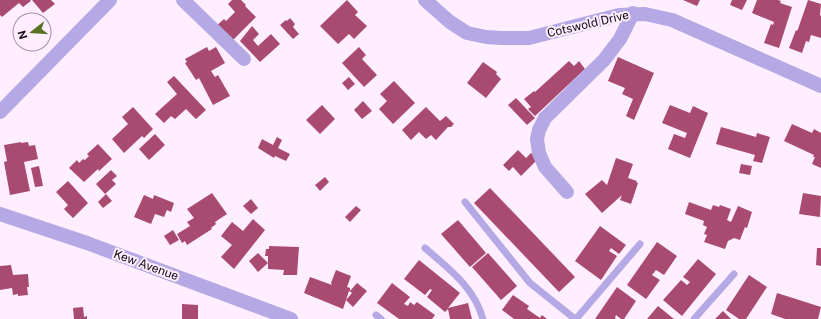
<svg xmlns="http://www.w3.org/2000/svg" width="821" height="319" viewBox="0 0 821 319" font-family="'Public Sans',sans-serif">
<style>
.building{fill:#a94b71}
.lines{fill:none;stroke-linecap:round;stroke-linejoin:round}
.lane{stroke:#b4a9e4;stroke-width:7}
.street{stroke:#b4a9e4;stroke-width:14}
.labels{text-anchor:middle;stroke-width:4;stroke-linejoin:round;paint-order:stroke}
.street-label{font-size:12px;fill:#120c12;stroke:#feeeff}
</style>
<rect width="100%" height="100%" fill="#feeeff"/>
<!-- building -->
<g class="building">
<polygon points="0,0 30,0 31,1 23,7 19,3 2,17 0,15"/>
<polygon points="32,0 51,0 55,4 43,13"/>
<polygon points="232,0 241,0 246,5 245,6 256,17 231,42 215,27 224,19 226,21 235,12 228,4"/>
<polygon points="347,0 358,12 355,15 367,26 354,39 349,34 338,44 320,26"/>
<polygon points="683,0 700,0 697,6"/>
<polygon points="732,0 747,0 742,10 730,5"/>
<polygon points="757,0 778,0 781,1 780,3 792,7 779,48 764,43 771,24 773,25 774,22 752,13"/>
<polygon points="808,0 821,4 820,15 821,16 821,38 811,35 809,42 806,41 802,53 789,48 796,30 797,31 798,29"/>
<polygon points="290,18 295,24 293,27 299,34 293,39 280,25 286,20 287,21"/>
<polygon points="252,26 259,34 253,40 258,46 271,34 280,44 260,62 240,41"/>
<polygon points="207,47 209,51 216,47 225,63 211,71 215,77 218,75 230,96 213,105 199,78 196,80 185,63 187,62 185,59"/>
<polygon points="359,47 366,55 362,59 377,75 364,87 342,63"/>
<polygon points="618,57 654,73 634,120 626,116 633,99 622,94 625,88 608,81"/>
<polygon points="569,61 574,66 579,61 585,69 535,116 528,109 531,107 524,99 534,91 535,92"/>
<polygon points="483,62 497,72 496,74 501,79 486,98 467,83"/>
<polygon points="174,76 206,110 196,119 186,109 175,119 171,116 164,123 155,114 177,94 167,82"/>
<polygon points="349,77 355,84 348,90 342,83"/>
<polygon points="394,81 415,103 393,124 379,109 387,101 380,94"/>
<polygon points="516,98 535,118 527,125 508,105"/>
<polygon points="363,101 372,111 362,119 354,110"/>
<polygon points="322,105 335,119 320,134 306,120"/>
<polygon points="670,105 690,113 693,106 708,113 690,158 668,149 674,134 685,138 687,133 662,123"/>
<polygon points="133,107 153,129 144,138 142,136 124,153 112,139 128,124 122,117"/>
<polygon points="426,107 440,121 446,116 454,124 451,127 448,127 436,140 431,135 426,139 419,132 411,140 402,130"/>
<polygon points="792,124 812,133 814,129 821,133 821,168 812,164 815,157 813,157 814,155 784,141"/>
<polygon points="721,127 756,137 757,133 770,137 762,163 753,161 755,155 716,144"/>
<polygon points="155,134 165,145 149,160 139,149"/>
<polygon points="277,137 282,140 278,148 290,154 286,161 275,156 274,158 258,148 262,139 273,145"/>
<polygon points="21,142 21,143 28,142 29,146 35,145 38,159 24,162 30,191 10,195 4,162 7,161 4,145"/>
<polygon points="98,144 112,159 99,171 98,169 84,182 69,168 77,160 79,163 83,159 85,160 89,156 87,154"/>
<polygon points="518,150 526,158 531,153 538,159 521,176 513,167 509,171 503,165"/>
<polygon points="616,158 633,164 628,178 637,181 636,182 638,183 631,204 620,200 622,195 602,213 585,194 602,180 607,185"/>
<polygon points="741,164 752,166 750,175 739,173"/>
<polygon points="39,166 43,186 35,187 31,168"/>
<polygon points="111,170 117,176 112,180 116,184 105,194 96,184"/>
<polygon points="325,177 329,182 320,191 315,185"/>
<polygon points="68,181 88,203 73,218 64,209 68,205 56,192"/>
<polygon points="490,188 575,277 559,292 474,203"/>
<polygon points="212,193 227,214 215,222 216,224 211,228 212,229 187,245 185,241 182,243 177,234 190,226 187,222 194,218 187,209"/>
<polygon points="803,193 821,196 820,217 799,214"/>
<polygon points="106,194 112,201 103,208 98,202"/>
<polygon points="144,195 153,199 154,195 174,203 171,212 167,210 164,217 155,214 151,224 134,217"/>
<polygon points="251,199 258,208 251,214 243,206"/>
<polygon points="689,202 711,210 713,205 719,207 720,205 731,209 727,220 731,222 738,206 752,212 747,228 745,227 740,240 734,238 728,241 725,249 704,242 707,235 704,234 707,227 703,225 704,221 685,214"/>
<polygon points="356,206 361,210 350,222 345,217"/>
<polygon points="253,219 265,230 234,269 221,257 232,245 221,236 232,222 243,231"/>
<polygon points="458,220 486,253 470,267 441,234"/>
<polygon points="600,226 626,245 619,254 611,248 609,251 617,256 601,280 575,261"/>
<polygon points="173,230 179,240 170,245 164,236"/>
<polygon points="657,242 677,256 664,275 656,270 652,275 660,280 646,299 627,285"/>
<polygon points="269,246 299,247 297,275 283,275 284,270 268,269 268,256 265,256 266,249 269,249"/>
<polygon points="817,248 821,248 821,266 816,265"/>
<polygon points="258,253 268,263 258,272 249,261"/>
<polygon points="488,253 517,286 501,300 472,267"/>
<polygon points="698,259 716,274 682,316 663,300 681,280 687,285 690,282 683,277"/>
<polygon points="419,260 460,293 448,308 468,303 472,319 450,319 448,309 445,312 427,297 432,290 430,289 425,295 404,279"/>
<polygon points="11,265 13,275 28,274 29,287 27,287 28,295 18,296 18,294 13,295 12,288 0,290 0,266"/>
<polygon points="336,270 351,276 347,287 350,288 350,291 357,283 367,291 353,307 346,300 352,293 349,291 343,309 304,293 310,277 332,285 331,283"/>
<polygon points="749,275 767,287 746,319 739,319 726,310"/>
<polygon points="392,283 410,297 404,304 408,306 410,302 414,305 417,302 435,315 432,319 399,319 377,303"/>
<polygon points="617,287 636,301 624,319 621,319 616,315 615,318 616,319 595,319"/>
<polygon points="777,293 821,307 818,319 785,319 771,314"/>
<polygon points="513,295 529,306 527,309 540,318 542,315 547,319 514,319 502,310"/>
<polygon points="182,304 198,305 198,319 182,319"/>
<polygon points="658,306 674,319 647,319"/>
<polygon points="83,307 84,317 87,316 87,319 74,319 73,308"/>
<polygon points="723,311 731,319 715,319"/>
</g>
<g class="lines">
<!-- lane -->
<g class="lane">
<polyline points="465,202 530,283 575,319"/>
<path d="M 425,248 C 449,269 474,287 483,319"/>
<polyline points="376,315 381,319"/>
<polyline points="576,319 640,244"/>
<polyline points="694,319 734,274"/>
</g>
<!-- street -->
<g class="street">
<polyline points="183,0 244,59"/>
<polyline points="425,0 450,22 467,33 486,37 502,38 529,38 619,15 645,14 672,20 821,86"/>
<polyline points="0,112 110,0"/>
<polyline points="567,192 545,167 539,153 537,139 539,130 545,118 604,60 620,39 633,13"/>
<polyline points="0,214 87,243 291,319"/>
</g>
</g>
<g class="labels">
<!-- street labels -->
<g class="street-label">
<text transform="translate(588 24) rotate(-13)" y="4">Cotswold Drive</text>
<text transform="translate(146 265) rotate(20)" y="4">Kew Avenue</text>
</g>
</g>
<!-- north arrow -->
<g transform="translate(32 32) rotate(253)"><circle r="19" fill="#feeeff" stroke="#a094a0"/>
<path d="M0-3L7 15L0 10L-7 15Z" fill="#577123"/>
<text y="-6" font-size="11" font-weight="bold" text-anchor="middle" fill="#120c12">N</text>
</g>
</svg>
